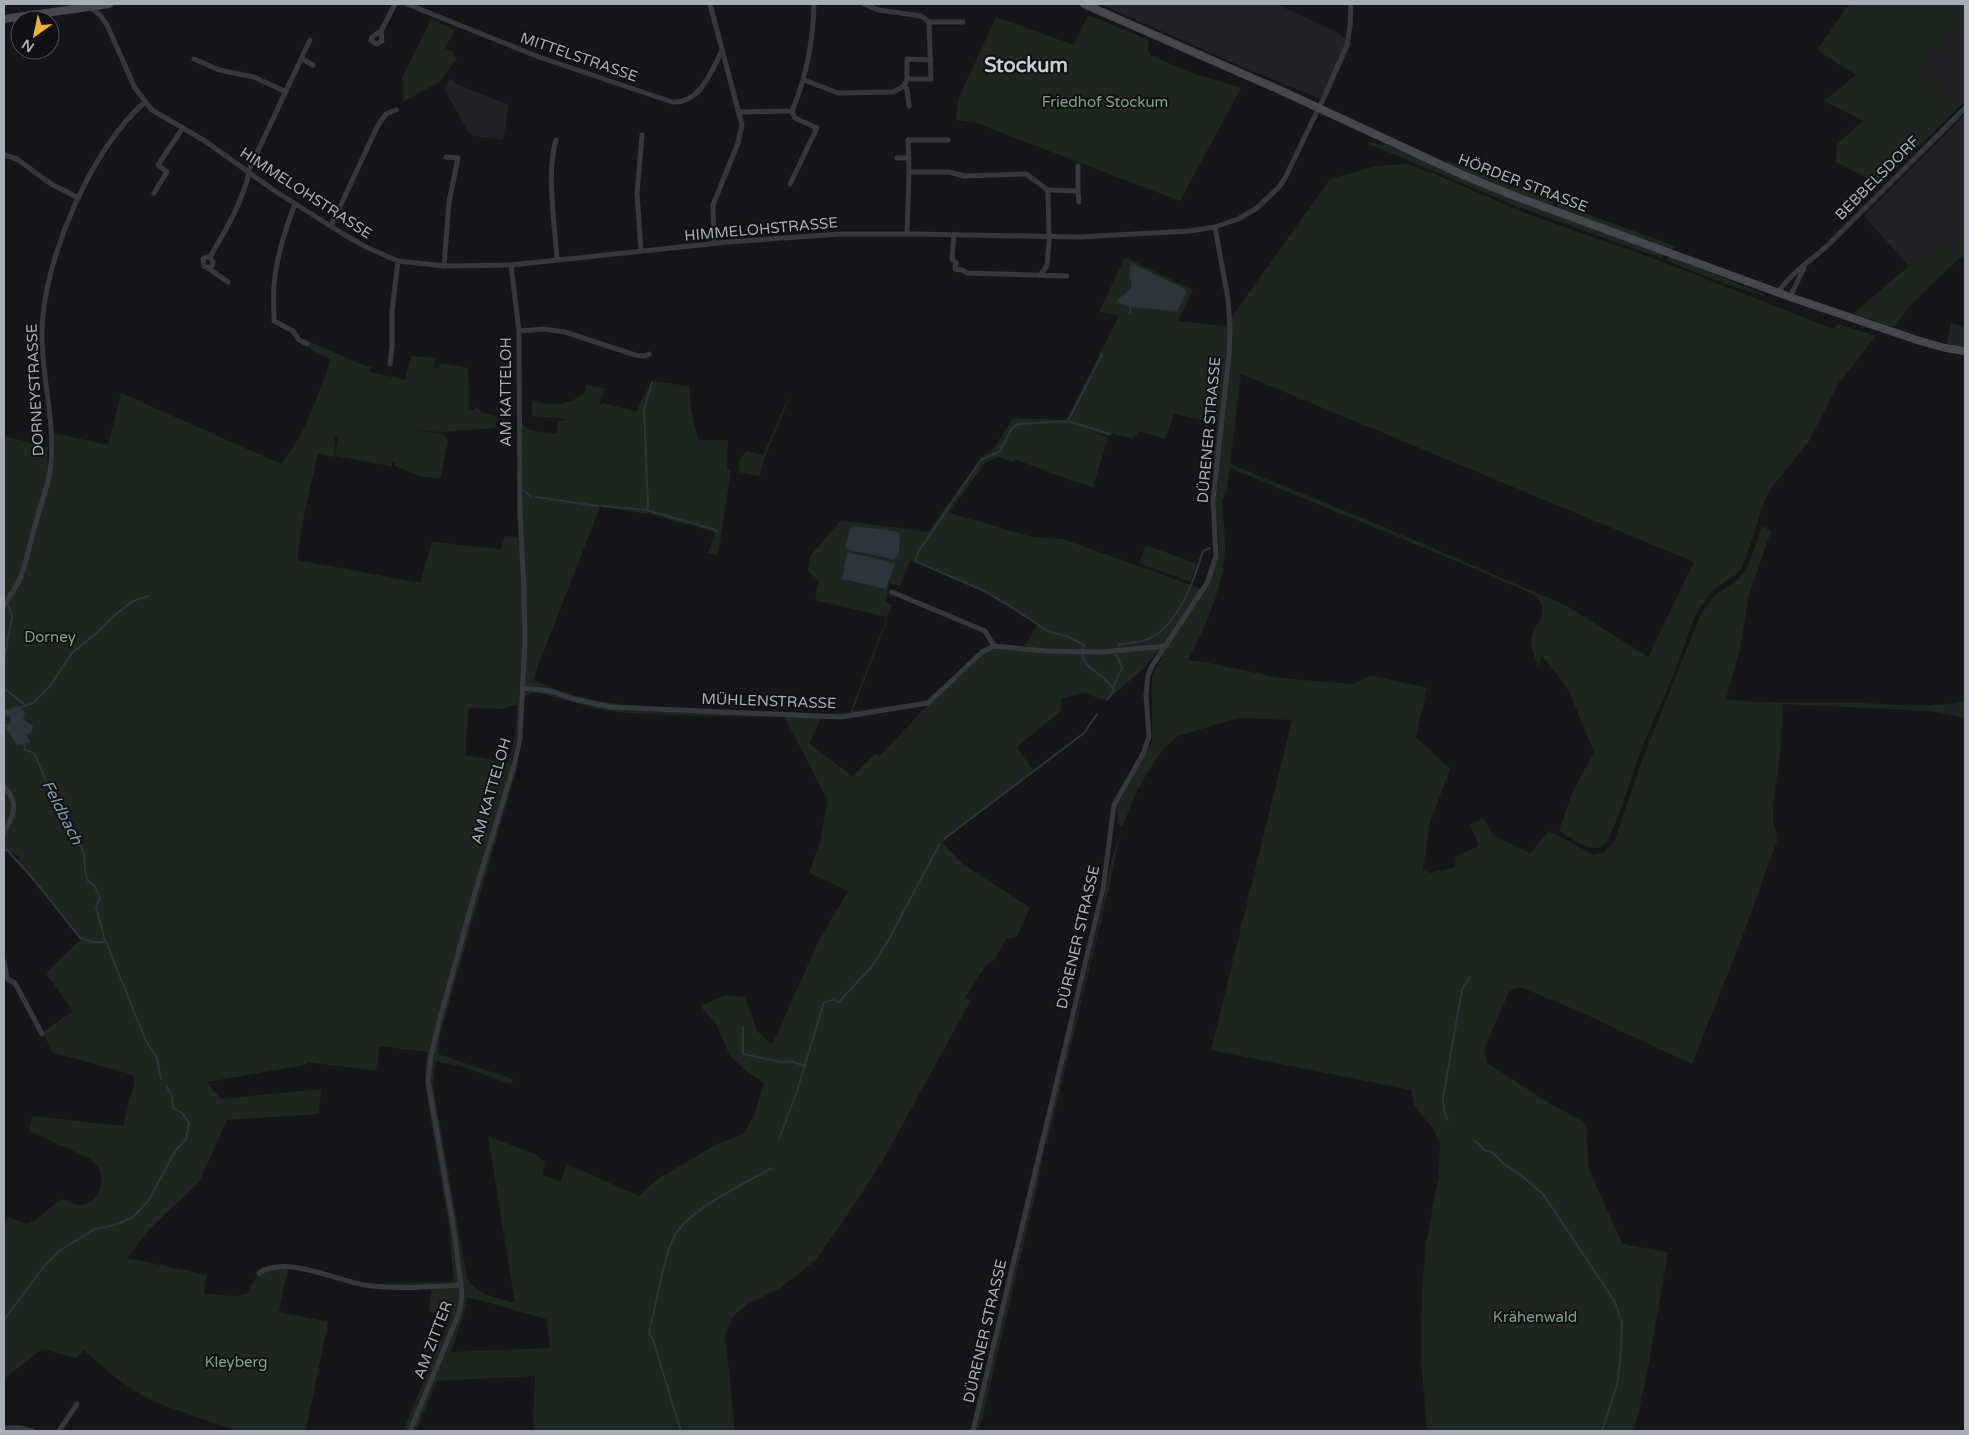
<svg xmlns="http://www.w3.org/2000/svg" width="1969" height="1435" viewBox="0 0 1969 1435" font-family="'Varela Round',sans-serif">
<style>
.built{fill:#222225}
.green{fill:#1e261f;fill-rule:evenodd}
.water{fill:#2c353c}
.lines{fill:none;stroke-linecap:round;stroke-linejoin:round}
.stream{stroke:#2c353c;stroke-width:2}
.street{stroke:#37383d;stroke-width:5}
.secondary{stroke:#45474d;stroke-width:8}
.labels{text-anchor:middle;stroke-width:4;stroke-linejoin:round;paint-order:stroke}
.street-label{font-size:15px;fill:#a8adb8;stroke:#111113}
.park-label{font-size:15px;fill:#7fa381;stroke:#111113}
.water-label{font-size:16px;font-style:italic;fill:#7f9bb3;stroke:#111113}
.district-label{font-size:20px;font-weight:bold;fill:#c9ccd4;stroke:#111113}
</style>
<rect width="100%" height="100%" fill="#161618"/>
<!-- built -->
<g class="built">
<polygon points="1100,4 1276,4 1333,30 1352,43 1325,101 1231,62"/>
<polygon points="1965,19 1965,102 1959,107 1919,72"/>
<polygon points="450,79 458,85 509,105 503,140 470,135 444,89"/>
<polygon points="1965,115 1965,234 1934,256 1909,266 1864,216"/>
</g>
<!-- green -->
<g class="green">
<polygon points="1852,4 1965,4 1965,19 1919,72 1959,107 1851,212 1875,182 1836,162 1837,144 1863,121 1824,101 1856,75 1817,50 1846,8"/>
<polygon points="1088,15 1149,40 1148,49 1150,55 1189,72 1241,88 1180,201 976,123 956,120 958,100 996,17 1074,45"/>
<polygon points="431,19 455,30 445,48 454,53 453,56 457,58 441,81 403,102 402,78"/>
<polygon points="1369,142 1384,145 1385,144 1485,188 1663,254 1663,259 1518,207 1369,144"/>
<polygon points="1447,160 1554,202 1553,205 1525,196 1446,163"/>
<path d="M 1406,164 L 1435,174 L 1522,212 L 1663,262 L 1833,329 L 1838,324 L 1876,336 L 1838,384 L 1808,443 L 1771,488 L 1763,505 L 1749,549 L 1741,569 L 1734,576 L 1718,586 L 1709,595 L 1696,614 L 1668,688 L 1641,750 L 1618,817 L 1607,841 L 1600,848 L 1594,848 L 1580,844 L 1559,831 L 1572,793 L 1594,752 L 1568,689 L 1542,656 L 1538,667 C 1536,659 1530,647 1531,639 C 1534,620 1553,616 1535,595 L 1461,563 L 1230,468 L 1226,494 L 1222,500 C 1223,516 1225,531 1225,547 C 1225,583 1205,629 1188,660 L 1209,663 L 1279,678 L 1353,684 L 1369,676 L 1373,676 L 1427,688 L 1416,737 L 1450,769 L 1430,823 L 1423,870 L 1430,873 L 1455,867 L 1456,856 L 1479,846 L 1470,825 L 1484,818 L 1493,835 L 1530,853 L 1549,831 L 1594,855 L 1604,852 L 1614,842 L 1642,760 L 1700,616 L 1714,596 L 1737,580 L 1745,570 L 1750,561 L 1762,526 L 1771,531 L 1749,595 L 1740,649 L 1726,699 C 1770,705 1815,702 1859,703 C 1895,704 1930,709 1965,701 L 1965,717 L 1962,717 L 1929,711 L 1783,704 L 1781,747 L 1773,806 L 1773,822 L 1776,831 L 1777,841 L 1740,943 L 1692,1064 L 1576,1010 L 1523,988 L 1516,988 L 1509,992 L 1485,1047 L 1487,1063 L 1552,1105 L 1583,1121 L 1586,1127 L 1589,1169 L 1622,1243 L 1632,1246 L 1668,1252 L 1646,1379 L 1634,1431 L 1427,1431 L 1421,1356 L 1422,1292 L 1426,1244 L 1439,1175 L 1440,1143 L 1433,1129 L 1414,1105 L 1411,1090 L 1211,1050 L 1292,720 L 1238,718 L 1178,736 L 1164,748 L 1149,770 L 1137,791 L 1122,827 L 1107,896 L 1047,1144 L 1045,1144 L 1037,1187 L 982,1420 L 978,1431 L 969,1431 L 975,1414 L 1069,1021 L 1075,1021 L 1104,897 L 1111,862 L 1122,827 L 1118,824 L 1117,806 L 1152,741 L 1152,675 L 1164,654 L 1159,650 L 1143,669 L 1109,699 L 1100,699 L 1085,693 L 1061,698 L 1062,710 L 1017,747 L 1033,770 L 942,842 L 963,864 L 1030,908 L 1017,936 L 1006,939 L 995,959 L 986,965 L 965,998 L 971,1000 L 882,1162 L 856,1202 L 816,1260 L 779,1289 L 749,1303 L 735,1314 L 725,1333 L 735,1431 L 533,1431 L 535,1376 L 437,1381 L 416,1431 L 403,1431 L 452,1314 L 429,1312 L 431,1289 L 377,1284 L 454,1281 L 448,1221 L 425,1085 L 425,1066 L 428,1052 L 380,1046 L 376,1071 L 307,1062 L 305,1065 L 207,1082 L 221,1099 L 321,1089 L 319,1114 L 227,1120 L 199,1182 L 152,1227 L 127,1258 L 207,1275 L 204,1294 L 234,1296 L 247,1294 C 260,1268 259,1272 288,1268 L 279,1312 L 328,1322 L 306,1431 L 237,1431 L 168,1407 L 149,1399 L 129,1387 L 113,1376 L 84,1350 L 77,1358 L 42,1349 L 4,1379 L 4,1224 L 8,1217 L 27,1224 C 42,1219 49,1205 63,1199 C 67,1201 73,1204 78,1205 C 94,1206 104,1189 101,1174 C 99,1167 94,1162 89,1158 L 29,1131 L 32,1116 L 123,1126 L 134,1084 L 134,1077 L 127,1073 L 52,1052 L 43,1032 L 73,1011 L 46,973 L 81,939 L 18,863 L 19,856 L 4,850 L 4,436 L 47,447 L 48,467 L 53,468 L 55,452 L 54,433 L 108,445 L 121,393 L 281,464 C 306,434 317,396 331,360 C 317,353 311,352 301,338 L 363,365 L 371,367 L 370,372 L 405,380 L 411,356 L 436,358 L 433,367 L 438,369 L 441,363 L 468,368 L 470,401 L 469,409 L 474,410 L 475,407 L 480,409 L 481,412 L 498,417 L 495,428 L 442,432 L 405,430 L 443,433 L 448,441 L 440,479 L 420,476 L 394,466 L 395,462 L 392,462 L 392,466 L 335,456 L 338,437 L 335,437 L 334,457 L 318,454 L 304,515 L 297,560 L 420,583 L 432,542 L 501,549 L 505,536 L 518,537 L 523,492 L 522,424 L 531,431 L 556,433 L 558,422 L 567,419 L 532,416 L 532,400 C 554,407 564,406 584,394 L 586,385 L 605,388 L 599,405 L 603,403 L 636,412 L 652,381 L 689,386 L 691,409 L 698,440 L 728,440 L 727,469 L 731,470 L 718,555 L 708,553 L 715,532 L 650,514 L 600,507 L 533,679 C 589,707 644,707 705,709 C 744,711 784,712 823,714 L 850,712 L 886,620 L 887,620 L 853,711 L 919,703 L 848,714 L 823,715 L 809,743 L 852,776 L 875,754 L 880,756 L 920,713 L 984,653 L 996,647 L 1021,651 L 1038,625 L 972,585 L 919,561 L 910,561 L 900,586 L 890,583 L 885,601 L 892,605 L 887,617 L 815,600 L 819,581 L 808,571 L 810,556 L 841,520 L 928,532 L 980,459 L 994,448 L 1013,418 L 1065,420 L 1068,417 L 1119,315 L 1099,312 L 1125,257 L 1193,290 L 1178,321 L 1225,326 L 1330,179 L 1376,166 ZM 1241,374 L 1694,562 L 1648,657 L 1567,606 L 1384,527 L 1230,464 ZM 1174,414 L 1217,423 L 1213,463 L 1219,549 L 1214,569 L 1202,589 L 1063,539 L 1032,537 L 949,513 L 985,463 L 998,457 L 1014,462 L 1015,459 L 1070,480 L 1093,487 L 1108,438 L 1086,429 L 1108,436 L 1110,433 L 1133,439 L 1139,431 L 1165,439 ZM 532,692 C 561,696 588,709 617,712 C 665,716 715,715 763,717 L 784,716 L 827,799 L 821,839 L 809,873 L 848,891 L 819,940 L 772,1045 L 757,1031 L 745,997 L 727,995 L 700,1006 L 716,1024 L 730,1056 L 746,1071 L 764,1083 L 754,1116 L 743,1134 L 717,1144 L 656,1180 L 639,1196 L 567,1164 L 560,1182 L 543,1175 L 545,1162 L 537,1155 L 488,1136 L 515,1303 C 497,1298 478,1295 467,1278 L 433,1085 L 435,1063 L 437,1061 L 463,1067 L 511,1084 L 513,1079 L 438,1054 L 440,1036 L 468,936 L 518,765 L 511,764 L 517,739 L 520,701 ZM 514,705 L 517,706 L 515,735 L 509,763 L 465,755 L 469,708 L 503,709 ZM 467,1297 L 546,1319 L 550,1348 L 451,1352 L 466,1308 Z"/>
<polygon points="1557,203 1675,246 1676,247 1671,249 1557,208"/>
<polygon points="1965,234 1965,256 1957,260 1908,308 1894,327 1855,314 1858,309 1909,266 1934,256"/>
<path d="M 1669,256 L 1766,295 L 1765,296 C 1731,287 1699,274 1666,260 Z"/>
<polygon points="1951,323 1965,327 1965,345 1963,347 1946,345"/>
<path d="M 789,396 C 782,424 765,448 760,476 L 738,472 L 739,461 L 746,451 L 763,455 Z"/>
<polygon points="1146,545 1197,564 1190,582 1139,563"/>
</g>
<!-- water -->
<g class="water">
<path d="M 1131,263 L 1185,289 L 1186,293 L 1177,311 L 1131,307 L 1117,303 L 1118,299 C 1142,284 1125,284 1131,263 Z"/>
<polygon points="855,526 895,531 900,534 899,555 893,559 849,550 845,546 851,528"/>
<polygon points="847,552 895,563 886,589 842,579"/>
<polygon points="16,706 21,707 25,713 23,719 33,726 32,731 27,735 30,743 17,745 4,725 4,722 6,725 10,723 11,718 9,715 4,718 5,713 4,709 9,710"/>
</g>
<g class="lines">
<!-- stream -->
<g class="stream">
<polyline points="1130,313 1131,305"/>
<polyline points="1068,421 1102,355"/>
<polyline points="524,491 531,496"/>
<polyline points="536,497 598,506"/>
<polyline points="602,506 646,510 713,529 717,532"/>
<polyline points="646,510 648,506 644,409 652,382"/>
<path d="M 1119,646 L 1119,644 C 1128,643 1137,643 1146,640 C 1178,628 1194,580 1203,551 L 1210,548"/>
<polyline points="1083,650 1084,645 1067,636 1049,632 1007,604 982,590 915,561 918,552 981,460 1000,451 1012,428 1018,424 1068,421 1110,434"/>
<path d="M 1082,655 C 1085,670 1107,675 1114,690 L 1107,700"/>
<polyline points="4,661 12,617 8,604"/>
<polyline points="1113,687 1122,668 1116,654"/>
<polyline points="4,688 25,705"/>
<polyline points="19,708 33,703 50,686 72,653 100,630 115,615 133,601 148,596"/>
<polyline points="24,743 25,750 32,752 36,757 57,807 73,828 84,853 85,871 88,881 95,886 100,898 96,907 104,937 146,1041 157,1058 161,1079"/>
<polyline points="944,839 1084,733 1097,714"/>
<polyline points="4,849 8,851 36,882 80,938 92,942 106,942"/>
<polyline points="743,1027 743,1054 781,1062 791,1061 805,1066"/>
<polyline points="1448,1120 1444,1111 1443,1099 1462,989 1470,977"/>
<polyline points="779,1139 797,1091 824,1002 833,1000 839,1002 873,965 889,939 939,845"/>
<polyline points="1473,1140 1479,1144 1484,1150 1492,1152 1504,1164 1523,1177 1543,1194 1615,1302 1622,1323 1620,1362 1617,1385 1602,1431"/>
<polyline points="4,1320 45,1265 59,1251 95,1229 115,1225 133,1217 149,1200 175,1151 186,1139 189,1123 182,1113 173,1108 172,1096 167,1087"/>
<path d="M 651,1324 C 657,1300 664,1255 675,1235 C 691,1208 744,1184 772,1168"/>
<polyline points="650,1328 649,1335 652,1337 681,1431"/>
</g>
<!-- street -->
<g class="street">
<path d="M 407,4 L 539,57 L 672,102 C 700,104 711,72 722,51"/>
<polyline points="710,4 742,125 738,143 713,205 714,243"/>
<polyline points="864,4 879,10 921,16 929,22 963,22"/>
<polyline points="89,6 100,15 107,25 135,88 152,110 205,141 275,191 340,232 366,247 398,261 444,266 511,265 728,242 841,234 914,234 1078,237 1189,231 1215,227 1238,219 1257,208 1279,187 1285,178 1325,95 1347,45 1350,27 1351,4"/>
<polyline points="381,31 372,37 371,40 374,43 377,44 382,41 381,31 395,4"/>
<polyline points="194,59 219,70 254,77 286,92"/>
<polyline points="302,59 313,65"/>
<polyline points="907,79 907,59 931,60"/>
<polyline points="804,80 838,93 893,92 904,86 907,79 931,79 929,22"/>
<polyline points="904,86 907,89 909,106"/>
<path d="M 740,112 L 792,111 C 807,76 813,42 814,4"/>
<path d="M 556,140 C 546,173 555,225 557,260"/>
<polyline points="948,140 908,140 909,172 949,172 964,176 1026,174 1048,190 1049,242 1047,266 1040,275"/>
<polyline points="4,155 17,159 51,184 79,198"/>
<polyline points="897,158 909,158"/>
<polyline points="248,172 310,40"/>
<polyline points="790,184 817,128 795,118 792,111"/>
<polyline points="1048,190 1078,191 1078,166"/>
<polyline points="1078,191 1079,202"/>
<polyline points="154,193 167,172 158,165 182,129"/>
<path d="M 295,204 C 285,230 276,258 274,286 C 273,298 274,310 274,321 L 293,331 L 299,340 L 307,344"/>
<polyline points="331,226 378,125 386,114 396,110"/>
<polyline points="907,234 909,172"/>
<polyline points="954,234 952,259 956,263 955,269 962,270 967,273 1067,276"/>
<polyline points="641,251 637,194 642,135"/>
<path d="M 210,257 L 213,262 L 212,266 L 208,268 L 204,266 L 203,259 L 206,257 L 210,257 C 225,231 242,203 249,173"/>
<polyline points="444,266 449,202 458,158 446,157"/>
<polyline points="208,268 228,282"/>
<path d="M 1778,293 C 1790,273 1812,260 1828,245 L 1965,108"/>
<polyline points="1790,297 1804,268"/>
<polyline points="519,331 544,329 565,332 635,355 645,356 649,354"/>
<polyline points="390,364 392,347 392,311 398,261"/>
<polyline points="892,592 985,631 994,646"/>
<path d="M 4,606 C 9,597 17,586 21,576 C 28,558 31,537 37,518 C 42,500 50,482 51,463 C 55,419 41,375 42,331 C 43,261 91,148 145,102"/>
<polyline points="522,688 551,691 573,699 611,707 841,717 928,703 982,652 994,646 1045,651 1102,652 1166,646"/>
<path d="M 4,786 C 19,804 15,813 4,832"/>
<polyline points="4,961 7,979 15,983 42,1034"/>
<path d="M 259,1273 C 287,1254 340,1283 372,1286 C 402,1289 431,1287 461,1285"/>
<polyline points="4,1428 20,1428 33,1431"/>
<polyline points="59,1431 77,1404"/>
<polyline points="410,1431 459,1313 462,1297 461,1285 453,1224 428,1081 431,1056 439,1022 474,896 515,762 520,738 525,641 524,589 520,513 519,331 511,265"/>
<polyline points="973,1431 1103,889 1114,805 1144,752 1149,736 1146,695 1148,675 1152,666 1207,583 1216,556 1213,500 1229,355 1230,328 1228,299 1215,227"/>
</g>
<!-- secondary -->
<g class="secondary">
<polyline points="1084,4 1282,91 1461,174 1512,195 1790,297 1917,340 1945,348 1965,351"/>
<polyline points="4,19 109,4"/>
</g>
</g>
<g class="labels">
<!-- street labels -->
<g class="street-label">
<text transform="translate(579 57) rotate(19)" y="5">MITTELSTRASSE</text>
<text transform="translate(1877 178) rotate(-45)" y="5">BEBBELSDORF</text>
<text transform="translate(1523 183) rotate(21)" y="5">HÖRDER STRASSE</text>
<text transform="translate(306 193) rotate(33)" y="5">HIMMELOHSTRASSE</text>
<text transform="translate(761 229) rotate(-5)" y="5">HIMMELOHSTRASSE</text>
<text transform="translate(35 390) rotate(-93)" y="5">DORNEYSTRASSE</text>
<text transform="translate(506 392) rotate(-90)" y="5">AM KATTELOH</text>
<text transform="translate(1209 430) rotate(-85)" y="5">DÜRENER STRASSE</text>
<text transform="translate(769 701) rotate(2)" y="5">MÜHLENSTRASSE</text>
<text transform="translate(491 791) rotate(-74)" y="5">AM KATTELOH</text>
<text transform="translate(1078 937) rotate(-77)" y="5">DÜRENER STRASSE</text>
<text transform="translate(985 1331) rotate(-77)" y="5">DÜRENER STRASSE</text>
<text transform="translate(433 1340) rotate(-69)" y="5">AM ZITTER</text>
</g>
<!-- park labels -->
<g class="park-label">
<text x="1105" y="107">Friedhof Stockum</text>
<text x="50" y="642">Dorney</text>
<text x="1535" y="1322">Krähenwald</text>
<text x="236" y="1367">Kleyberg</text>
</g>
<!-- water labels -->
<g class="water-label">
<text transform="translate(63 812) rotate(63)" y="6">Feldbach</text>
</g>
<!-- district labels -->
<g class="district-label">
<text x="1026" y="72">Stockum</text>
</g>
</g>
<!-- border -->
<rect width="1969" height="1435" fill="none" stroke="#a8adb8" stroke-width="10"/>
<!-- north arrow -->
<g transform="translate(35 35) rotate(213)"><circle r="24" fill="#111113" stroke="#4d4f55"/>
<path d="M0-4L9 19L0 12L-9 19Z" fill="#f2b134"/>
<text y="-8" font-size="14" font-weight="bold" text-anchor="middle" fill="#a8adb8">N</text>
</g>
</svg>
